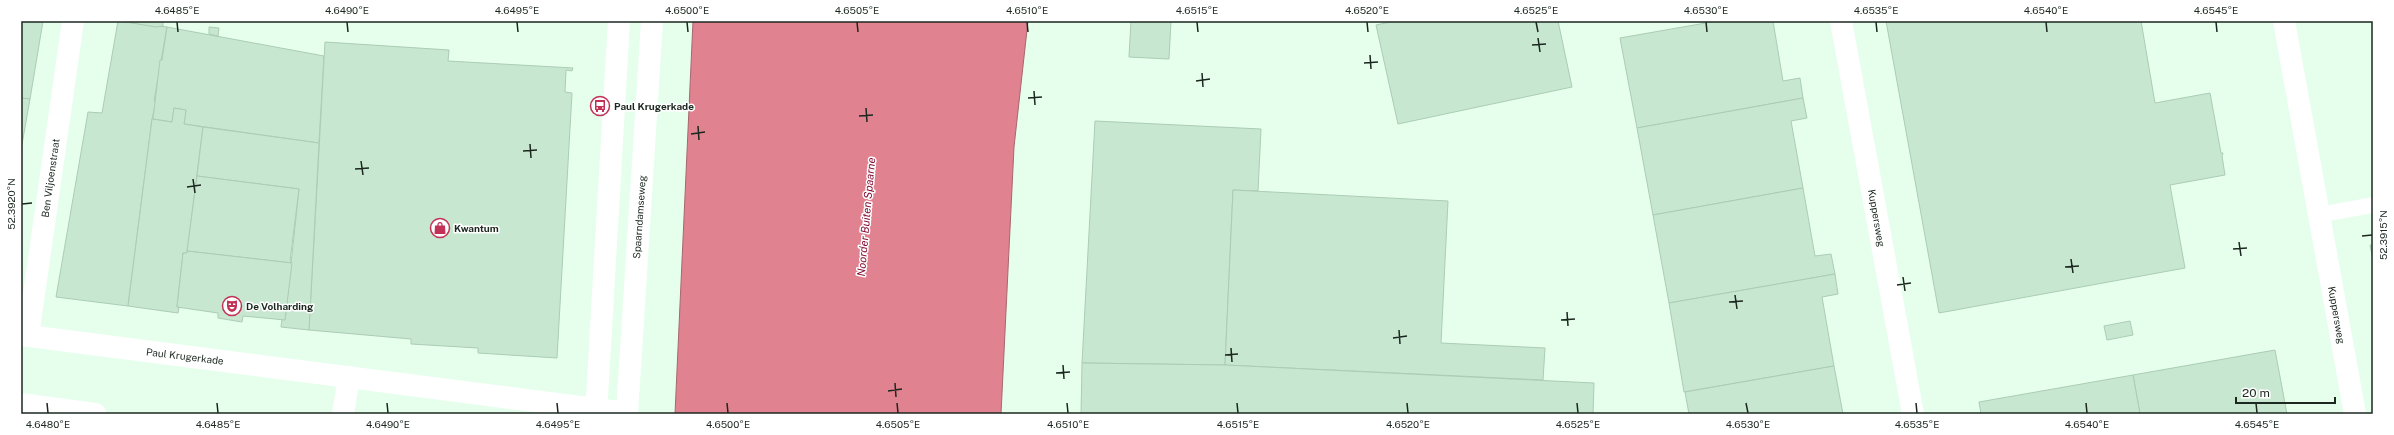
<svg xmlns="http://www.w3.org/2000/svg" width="2394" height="435" viewBox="0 0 2394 435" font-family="'Public Sans',sans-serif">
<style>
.water{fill:#e18290;stroke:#a6676e}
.building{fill:#c7e7d0;stroke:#acccb5}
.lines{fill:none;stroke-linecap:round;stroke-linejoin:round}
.lane{stroke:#fff;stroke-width:16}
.street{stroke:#fff;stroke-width:22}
.secondary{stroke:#fff;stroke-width:22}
.ticks{fill:none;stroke:#1b271f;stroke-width:1.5}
.labels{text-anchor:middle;stroke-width:3;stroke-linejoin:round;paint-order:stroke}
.poi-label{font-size:10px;font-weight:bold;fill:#1b271f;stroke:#fff;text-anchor:start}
.street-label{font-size:10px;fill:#1b271f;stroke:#fff}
.water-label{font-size:11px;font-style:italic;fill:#810b31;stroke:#fff}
.neatline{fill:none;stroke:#1b271f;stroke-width:1.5}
.ticks-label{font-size:10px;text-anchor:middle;fill:#1b271f}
</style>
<rect width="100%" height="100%" fill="#e5ffec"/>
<!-- water -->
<polygon class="water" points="693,21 1028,21 1014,147 1001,414 675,414"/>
<!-- building -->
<g class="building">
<polygon points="21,21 43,21 30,99 21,98"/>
<polygon points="118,21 167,27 154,101 156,102 152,119 128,306 56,297 88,112 102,113"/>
<polygon points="120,21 163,21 163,26 156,27"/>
<polygon points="1131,21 1171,21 1169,59 1129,57"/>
<polygon points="1395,21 1558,21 1572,87 1398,124 1376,25"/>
<polygon points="1717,21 1773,21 1783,81 1800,78 1803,98 1637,128 1620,38"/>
<polygon points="1886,21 2141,21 2155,103 2210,93 2221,153 2223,153 2222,156 2225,175 2170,185 2185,268 1939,313"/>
<polygon points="167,27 324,56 319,143 184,124 186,110 174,108 172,122 153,119 160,60 162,60"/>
<polygon points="209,27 219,28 218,36 209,34"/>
<polygon points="325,42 449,50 448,61 573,68 572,71 566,70 565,92 572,93 557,358 478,353 478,348 411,344 411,339 309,330"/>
<polygon points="21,98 30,99 21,150"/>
<polygon points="1803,98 1807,118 1791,121 1803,188 1653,215 1637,128"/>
<polygon points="174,108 186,110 184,124 203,127 187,253 183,253 177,307 179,308 178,313 128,306 152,119 172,122"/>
<polygon points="1095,121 1261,129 1258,191 1233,190 1225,365 1082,363"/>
<polygon points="203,127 319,143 309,330 281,327 282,319 285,320 299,189 197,176"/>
<polygon points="197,176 299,189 290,261 292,263 187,251"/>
<polygon points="1803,188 1815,256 1831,254 1835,274 1669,303 1653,215"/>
<polygon points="1233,190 1448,201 1441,343 1545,348 1543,380 1225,365"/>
<polygon points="2370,245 2373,245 2373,260"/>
<polygon points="187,251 292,263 285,320 243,316 242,322 218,318 218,313 177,307 183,253 187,253"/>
<polygon points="1835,274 1838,294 1822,297 1834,366 1684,392 1669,303"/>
<polygon points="2130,321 2133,335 2107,340 2104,326"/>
<polygon points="2275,350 2287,414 2140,414 2133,375"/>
<polygon points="1082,363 1225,365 1594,383 1593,414 1081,414"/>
<polygon points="1834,366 1843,414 1689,414 1685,392"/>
<polygon points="2133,375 2140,414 1981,414 1979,402"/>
</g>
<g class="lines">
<!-- lane -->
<polyline class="lane" points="2319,215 2373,205"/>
<!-- street -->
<g class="street">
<polyline points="1841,21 1913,414"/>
<polyline points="2284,21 2355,414"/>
<polyline points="21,335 627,413"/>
<polyline points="28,336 73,21"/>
<polyline points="21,404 95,414"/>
<polyline points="343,414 349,377"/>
</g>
<!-- secondary -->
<g class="secondary">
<polyline points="596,414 619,21"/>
<polyline points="627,414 652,21"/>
</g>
</g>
<!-- ticks -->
<path class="ticks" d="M 177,22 L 178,32M 347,22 L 348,32M 517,22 L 518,32M 687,22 L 688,32M 857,22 L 858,32M 1027,22 L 1028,32M 1197,22 L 1198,32M 1367,22 L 1368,32M 1536,22 L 1538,32M 1706,22 L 1707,32M 1876,22 L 1877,32M 2046,22 L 2047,32M 2216,22 L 2217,32M 1538,38 L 1540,52M 1532,45 L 1546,44M 1370,55 L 1371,69M 1364,63 L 1378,62M 1202,73 L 1203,87M 1196,81 L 1210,79M 1034,91 L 1035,105M 1028,98 L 1042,97M 866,108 L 867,122M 859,116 L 873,115M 698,126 L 699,140M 691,134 L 705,132M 530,144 L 531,158M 523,151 L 537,150M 361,161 L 363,175M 355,169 L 369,168M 193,179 L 195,193M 187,187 L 201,185M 22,204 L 32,203M 2362,236 L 2372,235M 2239,242 L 2241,256M 2233,249 L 2247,248M 2071,259 L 2073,273M 2065,267 L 2079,266M 1903,277 L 1905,291M 1897,285 L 1911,283M 1735,295 L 1737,309M 1729,302 L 1743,301M 1567,312 L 1568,326M 1561,320 L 1575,319M 1399,330 L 1400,344M 1393,338 L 1407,336M 1231,348 L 1232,362M 1225,355 L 1238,354M 1063,365 L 1064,379M 1056,373 L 1070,372M 895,383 L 896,397M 888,391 L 902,389M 47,403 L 48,413M 217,403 L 218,413M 387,403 L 388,413M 557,403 L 558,413M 727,403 L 728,413M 897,403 L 898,413M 1067,403 L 1068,413M 1237,403 L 1238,413M 1407,403 L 1408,413M 1577,403 L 1578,413M 1746,403 L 1748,413M 1916,403 L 1917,413M 2086,403 L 2087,413M 2256,403 L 2257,413"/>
<!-- icons -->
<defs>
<symbol id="bus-ring" viewBox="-11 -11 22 22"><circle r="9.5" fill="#fff" stroke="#c23257" stroke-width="1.5"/><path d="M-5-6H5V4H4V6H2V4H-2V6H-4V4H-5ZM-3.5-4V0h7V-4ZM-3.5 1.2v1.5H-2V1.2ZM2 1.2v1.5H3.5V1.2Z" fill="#c23257"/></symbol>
<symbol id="shop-ring" viewBox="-11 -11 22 22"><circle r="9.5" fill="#fff" stroke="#c23257" stroke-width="1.5"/><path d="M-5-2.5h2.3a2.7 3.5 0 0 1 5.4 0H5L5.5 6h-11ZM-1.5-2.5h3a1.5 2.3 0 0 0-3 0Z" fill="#c23257"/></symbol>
<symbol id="theatre-ring" viewBox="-11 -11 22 22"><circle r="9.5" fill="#fff" stroke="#c23257" stroke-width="1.5"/><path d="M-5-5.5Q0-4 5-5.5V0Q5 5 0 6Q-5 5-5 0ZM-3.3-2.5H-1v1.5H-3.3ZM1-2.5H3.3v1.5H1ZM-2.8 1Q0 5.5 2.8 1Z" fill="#c23257"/></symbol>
</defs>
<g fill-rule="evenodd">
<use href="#bus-ring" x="589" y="95" width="22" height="22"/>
<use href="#shop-ring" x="429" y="217" width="22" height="22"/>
<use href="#theatre-ring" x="221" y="295" width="22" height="22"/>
</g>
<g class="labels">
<!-- poi labels -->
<g class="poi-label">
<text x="614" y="110">Paul Krugerkade</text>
<text x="454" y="232">Kwantum</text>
<text x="246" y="310">De Volharding</text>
</g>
<!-- street labels -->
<g class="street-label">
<text transform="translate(50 178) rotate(-82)" y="4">Ben Viljoenstraat</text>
<text transform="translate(639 217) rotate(-86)" y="4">Spaarndamseweg</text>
<text transform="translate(1877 218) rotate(80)" y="4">Kuppersweg</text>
<text transform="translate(2337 315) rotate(80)" y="4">Kuppersweg</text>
<text transform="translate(185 356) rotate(7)" y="4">Paul Krugerkade</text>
</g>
<!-- water labels -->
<g class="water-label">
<text transform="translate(866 217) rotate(-85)" y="4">Noorder Buiten Spaarne</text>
</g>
</g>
<!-- border -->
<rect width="2394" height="435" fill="none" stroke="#ffffff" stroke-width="44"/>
<!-- scale -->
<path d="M2236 397v6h99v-6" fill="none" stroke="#1b271f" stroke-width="2"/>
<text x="2242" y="397" font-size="12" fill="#1b271f" stroke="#ffffff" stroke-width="3" paint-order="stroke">20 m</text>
<rect x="22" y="22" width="2350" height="391" class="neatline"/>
<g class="ticks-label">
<text x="177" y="14">4.6485°E</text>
<text x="347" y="14">4.6490°E</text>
<text x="517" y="14">4.6495°E</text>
<text x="687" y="14">4.6500°E</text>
<text x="857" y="14">4.6505°E</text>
<text x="1027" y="14">4.6510°E</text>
<text x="1197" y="14">4.6515°E</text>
<text x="1367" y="14">4.6520°E</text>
<text x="1536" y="14">4.6525°E</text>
<text x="1706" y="14">4.6530°E</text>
<text x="1876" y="14">4.6535°E</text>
<text x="2046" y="14">4.6540°E</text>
<text x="2216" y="14">4.6545°E</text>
<text transform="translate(11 204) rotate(-90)" y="4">52.3920°N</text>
<text transform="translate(2383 235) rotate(-90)" y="4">52.3915°N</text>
<text x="48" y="428">4.6480°E</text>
<text x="218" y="428">4.6485°E</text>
<text x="388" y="428">4.6490°E</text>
<text x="558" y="428">4.6495°E</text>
<text x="728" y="428">4.6500°E</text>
<text x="898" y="428">4.6505°E</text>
<text x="1068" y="428">4.6510°E</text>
<text x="1238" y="428">4.6515°E</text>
<text x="1408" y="428">4.6520°E</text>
<text x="1578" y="428">4.6525°E</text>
<text x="1748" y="428">4.6530°E</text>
<text x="1917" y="428">4.6535°E</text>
<text x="2087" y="428">4.6540°E</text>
<text x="2257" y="428">4.6545°E</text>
</g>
</svg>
